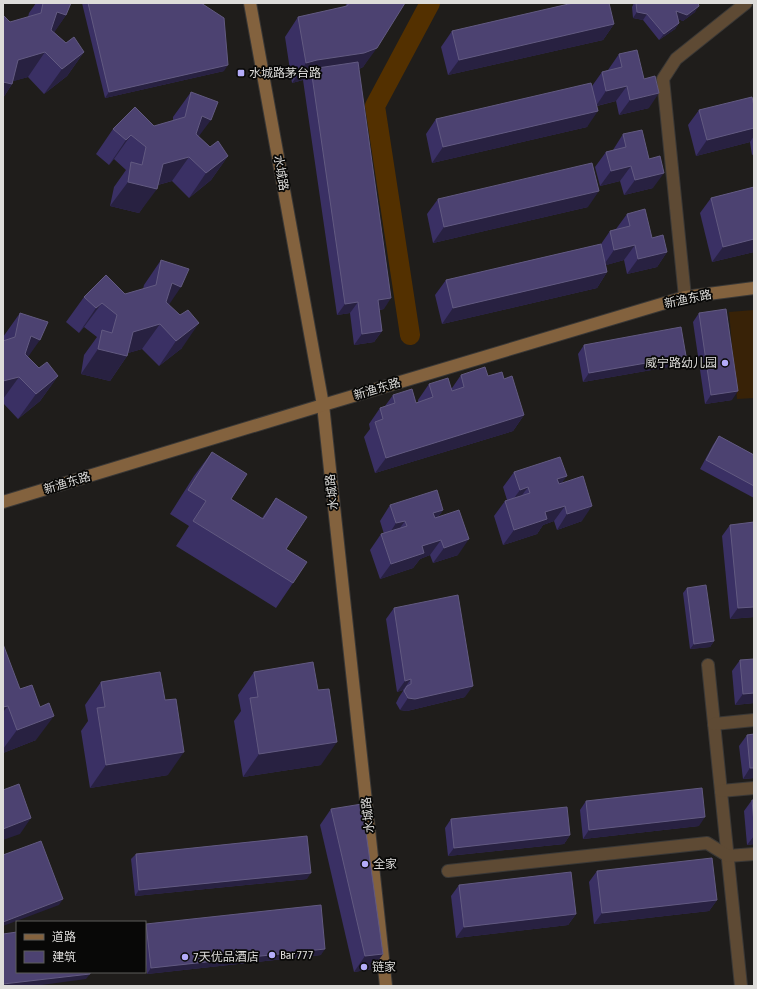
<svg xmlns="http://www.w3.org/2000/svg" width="757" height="989" viewBox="0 0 757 989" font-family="'Asap Condensed','Noto Sans SC',sans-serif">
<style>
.garden{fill:#382207}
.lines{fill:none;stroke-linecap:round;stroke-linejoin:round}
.canal{stroke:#533000;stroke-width:20}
.street-casing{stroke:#3a3836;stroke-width:14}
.secondary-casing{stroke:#3a3836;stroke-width:14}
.street{stroke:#5e4a34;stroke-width:12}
.secondary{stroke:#83623e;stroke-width:12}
.wall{fill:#3a3064}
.shaded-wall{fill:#282141}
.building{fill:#4c4271;stroke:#625a81}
.poi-dot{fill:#b4acf9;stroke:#080807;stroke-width:1.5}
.labels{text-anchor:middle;stroke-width:3.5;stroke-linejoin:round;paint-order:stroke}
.poi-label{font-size:12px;fill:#dddcda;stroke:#080807;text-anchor:start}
.street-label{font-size:12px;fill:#dddcda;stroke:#080807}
</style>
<rect width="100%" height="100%" fill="#1f1d1b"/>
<!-- garden -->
<polygon class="garden" points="754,310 754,398 737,399 729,312"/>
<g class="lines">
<!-- canal -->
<polyline class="canal" points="410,335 375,106 430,3"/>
<defs>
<g id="street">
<polyline points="685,297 663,79 676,59 746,3"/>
<polyline points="708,665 741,986"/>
<polyline points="714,724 754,720"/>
<polyline points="721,791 754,788"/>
<polyline points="448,871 707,843 728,856 754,854"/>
</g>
<g id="secondary">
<polyline points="250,3 323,405 386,986"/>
<polyline points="3,502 323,405 685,297 754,288"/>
</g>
</defs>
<!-- street casing -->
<use href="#street" class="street-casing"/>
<!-- secondary casing -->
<use href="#secondary" class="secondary-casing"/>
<!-- street -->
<use href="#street" class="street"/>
<!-- secondary -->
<use href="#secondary" class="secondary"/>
</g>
<!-- wall -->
<g class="wall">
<polygon points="36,3 71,3 66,15 54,32 66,43 84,52 67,76 44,94 28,77 13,81 12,84 3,98 3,15 10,22 28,17 29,13"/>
<polygon points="82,3 201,3 224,71 105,98"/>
<polygon points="347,3 405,3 363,67 359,69 384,309 379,310 382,331 374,342 354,345 350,313 337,315 303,80 292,83 285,37 298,17 345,7"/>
<polygon points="634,3 698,3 695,12 683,21 678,19 679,23 675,29 659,40 643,20 633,18 632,7"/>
<polygon points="614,24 603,40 448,75 441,47 452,31"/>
<polygon points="619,54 649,108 619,115 616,101 597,106 587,127 432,163 426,134 436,119 592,86 602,72 608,70"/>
<polygon points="191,92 199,137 210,147 228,156 211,180 189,198 172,181 158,185 139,213 110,206 114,187 126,170 114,159 109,165 96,154 113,129 154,126 173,121 173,117"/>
<polygon points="754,106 754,154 752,155 750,142 696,156 688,125 699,110"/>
<polygon points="623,134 653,188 624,195 620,181 600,186 595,167 606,152 613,150"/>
<polygon points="754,187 754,252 712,262 700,213 711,198"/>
<polygon points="438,199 588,207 433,243 427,214"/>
<polygon points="627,214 667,252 657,267 627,274 624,260 606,265 607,272 597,288 442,324 435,295 446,280 601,244 610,231 616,229"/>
<polygon points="161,260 169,304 182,348 159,366 142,349 128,353 127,356 110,381 81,374 84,355 97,337 84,327 79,333 66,322 84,297 125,294 143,289 144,285"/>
<polygon points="20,313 28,357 39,368 58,376 40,401 18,419 3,403 3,337"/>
<polygon points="699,313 732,400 705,404 693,322"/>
<polygon points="584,345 680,365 583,382 578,354"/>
<polygon points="461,375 488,376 504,379 524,415 513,431 375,473 364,437 370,429 369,424 380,408 385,406 393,395 416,403 418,402 418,400 429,384 452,388"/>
<polygon points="719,436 754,455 754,498 700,469 713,445"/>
<polygon points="212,452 231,499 262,518 276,498 293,583 276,608 176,546 189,526 170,514 194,476"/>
<polygon points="514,472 562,483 582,521 557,530 554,521 543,525 537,534 503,545 494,516 505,501 507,500 503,487"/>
<polygon points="390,505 443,510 438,517 458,555 433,563 430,555 420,559 413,568 380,579 370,550 381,534 384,534 380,521"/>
<polygon points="730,525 754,617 730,619 722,536"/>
<polygon points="687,588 714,641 710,647 690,649 683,593"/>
<polygon points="394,608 465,697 407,711 400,710 396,703 399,697 403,691 403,690 397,692 386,619"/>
<polygon points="3,644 36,740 3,753"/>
<polygon points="740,660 754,703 735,705 732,671"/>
<polygon points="254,672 321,765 243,777 234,721 241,711 238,695"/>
<polygon points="101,682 165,700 168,775 90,788 81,731 88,721 85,705"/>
<polygon points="754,734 754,778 743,779 739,746 747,735"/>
<polygon points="752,800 754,800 754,844 747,845 744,811"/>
<polygon points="586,801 699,826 583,839 580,810"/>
<polygon points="331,809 383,954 372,969 354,972 320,825"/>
<polygon points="451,819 570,835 564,844 448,856 445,828"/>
<polygon points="136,854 307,879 135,896 131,859"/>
<polygon points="597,871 717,900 709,911 594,924 589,882"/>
<polygon points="459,885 576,914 568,925 456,938 451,896"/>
<polygon points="146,924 321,955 147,974 145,955 145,926"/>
</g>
<!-- shaded-wall -->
<g class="shaded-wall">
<polygon points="699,6 695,12 683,21 672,17 676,11"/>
<polygon points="57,12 66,15 49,40 40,36"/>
<polygon points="637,12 647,14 643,20 633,18"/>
<polygon points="679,23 675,29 659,40 664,34"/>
<polygon points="614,24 603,40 448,75 459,60"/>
<polygon points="377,48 363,67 350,73 311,69 303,80 292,83 306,63 317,60"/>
<polygon points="45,52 28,77 7,83 12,84 3,98 3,82 18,60"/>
<polygon points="84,52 67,76 44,94 62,69"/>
<polygon points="228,65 224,71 105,98 109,92"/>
<polygon points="627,86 616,101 596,106 606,91"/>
<polygon points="659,93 649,108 619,115 630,100"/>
<polygon points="598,111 587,127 432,163 443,147"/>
<polygon points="202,116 211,120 193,144 184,141"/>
<polygon points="754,128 754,136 750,142 696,156 707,140"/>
<polygon points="131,135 114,159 109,165 126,140"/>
<polygon points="228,156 211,180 189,198 206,173"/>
<polygon points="189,157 172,181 150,187 157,189 139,213 110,206 128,182 163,164"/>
<polygon points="631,166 620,181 600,186 611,171"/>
<polygon points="664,173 653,188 624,195 635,180"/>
<polygon points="599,191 588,207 433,243 444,227"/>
<polygon points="754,239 754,252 712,262 723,247"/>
<polygon points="635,245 624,260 603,266 614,250"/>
<polygon points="667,252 657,267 627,274 638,259"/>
<polygon points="607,272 597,288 442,324 453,308"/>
<polygon points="172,283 181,287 164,312 155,308"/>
<polygon points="391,298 384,309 370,311 378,300"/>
<polygon points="358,302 350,313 337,315 345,304"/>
<polygon points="102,303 84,327 79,333 96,308"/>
<polygon points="199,323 182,348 159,366 176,341"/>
<polygon points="160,324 142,349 121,355 127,356 110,381 81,374 98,349 133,332"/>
<polygon points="382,331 374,342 354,345 362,334"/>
<polygon points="31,336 40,340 23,364 14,361"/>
<polygon points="686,356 680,365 583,382 589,373"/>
<polygon points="58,376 40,401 18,419 36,394"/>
<polygon points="19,377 3,399 3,381"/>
<polygon points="738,391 732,400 705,404 711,395"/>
<polygon points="524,415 513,431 375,473 386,458"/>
<polygon points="567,476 556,491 557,479"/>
<polygon points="528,487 517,502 509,505 520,490"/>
<polygon points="565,506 554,521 543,525 537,534 503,545 514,530 545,512"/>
<polygon points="592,506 582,521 557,530 567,514"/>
<polygon points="443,510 432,525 433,513"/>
<polygon points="405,521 394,536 386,539 396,523"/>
<polygon points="469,539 458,555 433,563 444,548"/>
<polygon points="441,540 430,555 420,559 413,568 380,579 391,564 422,546"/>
<polygon points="754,607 754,617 730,619 738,608"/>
<polygon points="714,641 710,647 690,649 694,644"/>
<polygon points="411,679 403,690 397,692 405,681"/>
<polygon points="473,686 465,697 407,711 400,710 408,698"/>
<polygon points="754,693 754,703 735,705 743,694"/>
<polygon points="8,706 3,712 3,707"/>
<polygon points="54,716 36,740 3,753 3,749 17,730"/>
<polygon points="337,742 321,765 243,777 259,754"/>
<polygon points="184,752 168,775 90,788 106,765"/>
<polygon points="750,768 754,768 754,778 743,779"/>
<polygon points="705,817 699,826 583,839 589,830"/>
<polygon points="31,818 20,834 3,840 3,829"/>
<polygon points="570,835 564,844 448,856 454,848"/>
<polygon points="754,836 754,844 747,845"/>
<polygon points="311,873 307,879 135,896 139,890"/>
<polygon points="63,899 59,905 3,926 3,922"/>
<polygon points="717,900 709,911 594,924 602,913"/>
<polygon points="576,914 568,925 456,938 464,927"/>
<polygon points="325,949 321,955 147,974 151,968"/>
<polygon points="383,954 372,969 354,972 365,956"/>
<polygon points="90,974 86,979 34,986 3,986 3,984"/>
</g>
<!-- building -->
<g class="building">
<polygon points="43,3 71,3 66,15 57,12 51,30 66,43 74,37 84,52 62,69 45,52 18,60 12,84 3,82 3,15 10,22 41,13"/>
<polygon points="88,3 201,3 224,18 228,65 109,92"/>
<polygon points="349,3 405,3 377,48 364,53 317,60 306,63 298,17 347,6"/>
<polygon points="573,3 609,3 614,24 459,60 452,31"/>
<polygon points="636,3 698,3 699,6 687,15 676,11 679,23 664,34 647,14 637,12"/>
<polygon points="637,50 644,79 655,76 659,93 630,100 627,86 606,91 602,72 622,67 619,54"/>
<polygon points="358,62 391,298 378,300 382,331 362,334 358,302 345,304 311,69"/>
<polygon points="591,83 598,111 443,147 436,119"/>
<polygon points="191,92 218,102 211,120 202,116 196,134 210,147 218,141 228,156 206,173 189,157 163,164 157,189 128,182 131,162 142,165 146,147 131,135 126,140 113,129 135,107 154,126 185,117"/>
<polygon points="752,97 754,106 754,128 707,140 699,110"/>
<polygon points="642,130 649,159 660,156 664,173 635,180 631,166 611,171 606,152 626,147 623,134"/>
<polygon points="592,163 599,191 444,227 438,199"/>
<polygon points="754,187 754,239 723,247 711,198"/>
<polygon points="645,209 652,238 663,235 667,252 638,259 635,245 614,250 610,231 630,226 627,214"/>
<polygon points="601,244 607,272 453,308 446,280"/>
<polygon points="161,260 189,269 181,287 172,283 166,302 180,315 188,310 199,323 176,341 160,324 133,332 127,356 98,349 102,330 112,333 117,315 102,303 96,308 84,297 106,275 125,294 156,285"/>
<polygon points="726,309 738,391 711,395 699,313"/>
<polygon points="20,313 48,322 40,340 31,336 25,354 39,368 47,362 58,376 36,394 19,377 3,381 3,341 15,337"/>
<polygon points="681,327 686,356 589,373 584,345"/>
<polygon points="485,367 488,376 502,372 504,379 512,376 524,415 386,458 375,422 383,419 380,408 395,403 393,395 412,389 416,403 433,397 429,384 448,378 452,391 464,387 461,375"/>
<polygon points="719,436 754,455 754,486 706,460"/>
<polygon points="212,452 247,474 231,499 263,519 276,498 307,517 286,549 307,562 293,583 193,521 206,501 188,490"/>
<polygon points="560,457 567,476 557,479 559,484 583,476 592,506 567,514 565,506 545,512 547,519 514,530 505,501 530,493 528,487 520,490 514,472"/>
<polygon points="437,490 443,510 433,513 435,518 459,510 469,539 444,548 441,540 422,546 424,553 391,564 381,534 407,526 405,521 396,523 390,505"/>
<polygon points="754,522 754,607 738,608 730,525"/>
<polygon points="706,585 714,641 694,644 687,588"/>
<polygon points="458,595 473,686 415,699 408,698 404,691 407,686 411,684 411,679 405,681 394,608"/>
<polygon points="3,644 20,689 32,685 40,707 49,703 54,716 17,730 8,706 3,707"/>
<polygon points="754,659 754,693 743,694 740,660"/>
<polygon points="313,662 318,690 329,689 337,742 259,754 250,698 258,697 254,672"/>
<polygon points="160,672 165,700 176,699 184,752 106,765 97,708 105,707 101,682"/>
<polygon points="754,734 754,768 750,768 747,735"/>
<polygon points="19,784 31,818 3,829 3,790"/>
<polygon points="702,788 705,817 589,830 586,801"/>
<polygon points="752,800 754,800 754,823"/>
<polygon points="362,804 383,954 365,956 331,809"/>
<polygon points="567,807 570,835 454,848 451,819"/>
<polygon points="307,836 311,873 139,890 136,854"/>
<polygon points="41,841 63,899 3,922 3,855"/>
<polygon points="712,858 717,900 602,913 597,871"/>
<polygon points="571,872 576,914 464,927 459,885"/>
<polygon points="321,905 325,949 151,968 146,924"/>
<polygon points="17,932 17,972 90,972 90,974 3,984 3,934"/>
</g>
<!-- markers -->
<g class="poi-dot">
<rect x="237" y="69" width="8" height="8" rx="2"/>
<circle cx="725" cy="363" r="4"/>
<circle cx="365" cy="864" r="4"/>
<circle cx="272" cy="955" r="4"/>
<circle cx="185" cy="957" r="4"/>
<circle cx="364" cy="967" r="4"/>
</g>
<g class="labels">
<!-- poi labels -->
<g class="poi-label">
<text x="249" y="77">水城路茅台路</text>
<text x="717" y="367" text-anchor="end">威宁路幼儿园</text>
<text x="373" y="868">全家</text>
<text x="280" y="959">Bar 777</text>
<text x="193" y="961">7天优品酒店</text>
<text x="372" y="971">链家</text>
</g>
<!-- street labels -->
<g class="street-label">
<text transform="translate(281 173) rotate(80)" y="4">水城路</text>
<text transform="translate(688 299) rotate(-12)" y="4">新渔东路</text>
<text transform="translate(377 389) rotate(-17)" y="4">新渔东路</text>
<text transform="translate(67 483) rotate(-17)" y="4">新渔东路</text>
<text transform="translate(332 492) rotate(-96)" y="4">水城路</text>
<text transform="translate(368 815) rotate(-96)" y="4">水城路</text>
</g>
</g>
<!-- border -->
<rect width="757" height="989" fill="none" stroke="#dddcda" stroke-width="8"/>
<!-- legend -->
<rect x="16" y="921" width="130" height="52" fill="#080807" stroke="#5d5d5b"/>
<rect x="24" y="934" width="20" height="6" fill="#83623e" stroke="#5d5d5b"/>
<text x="52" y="941" font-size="12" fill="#dddcda">道路</text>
<rect x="24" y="951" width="20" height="12" fill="#4c4271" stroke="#5d5d5b"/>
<text x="52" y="961" font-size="12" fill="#dddcda">建筑</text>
</svg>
